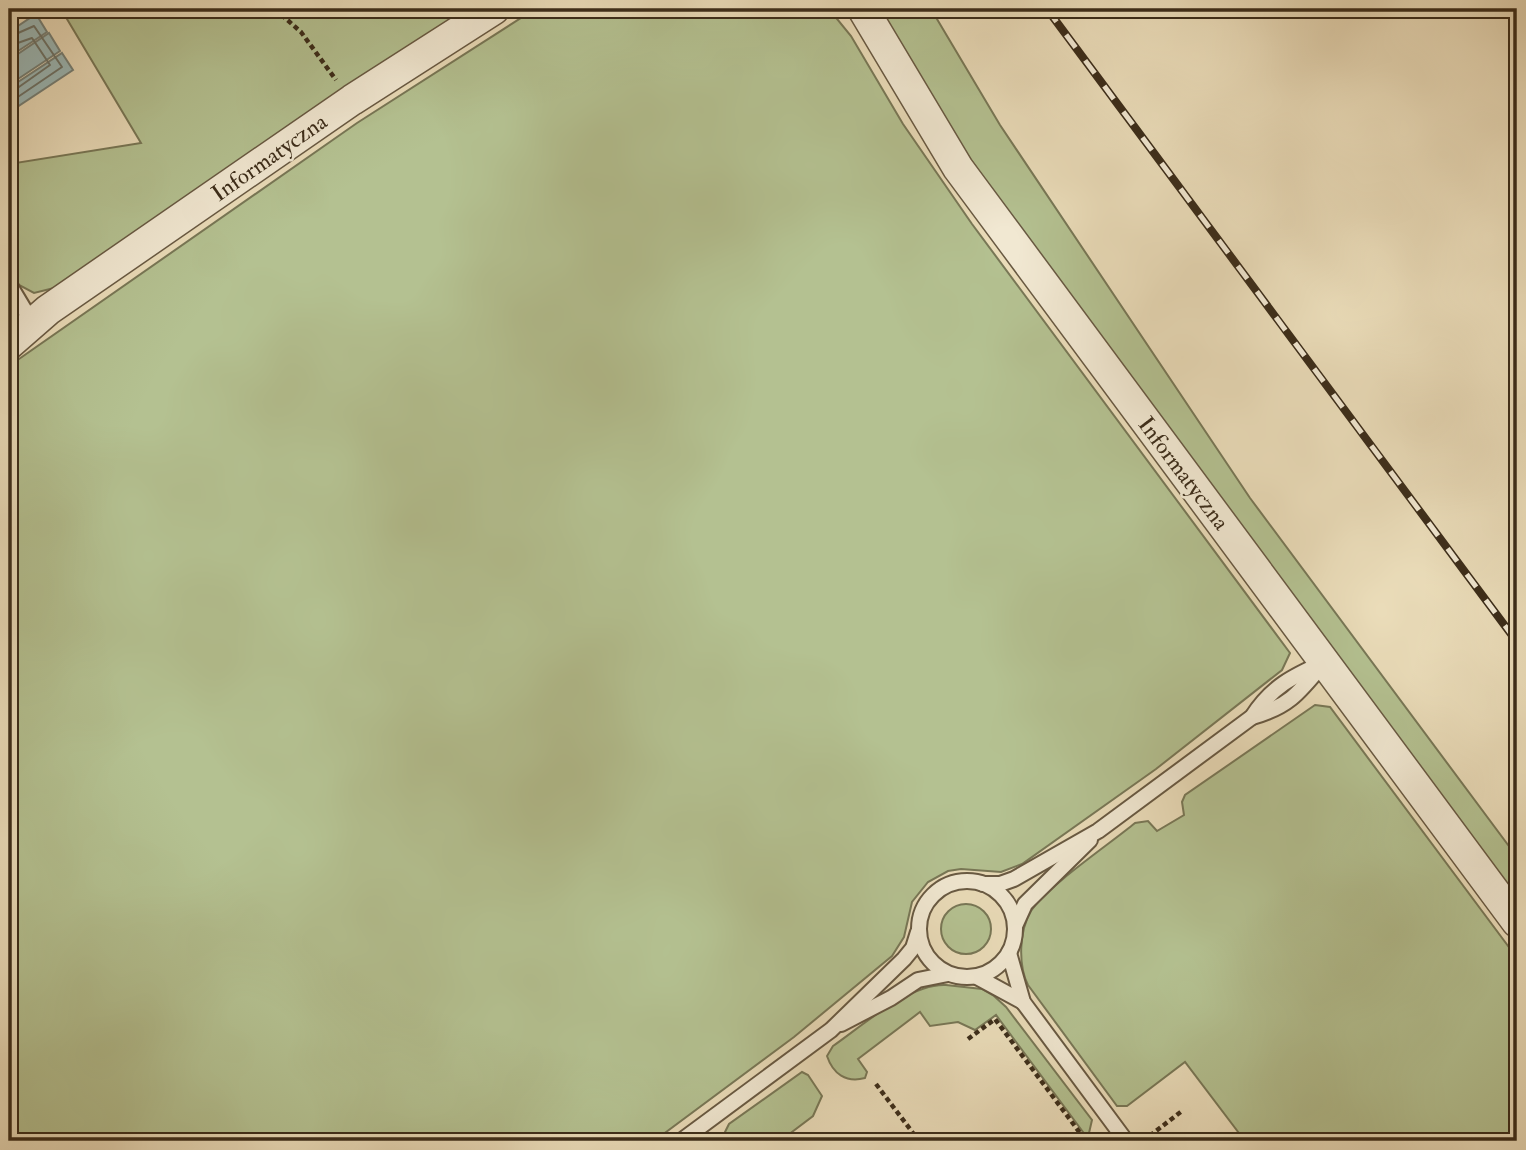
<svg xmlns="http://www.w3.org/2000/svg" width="1526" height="1150" viewBox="0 0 1526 1150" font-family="'IM FELL Double Pica',serif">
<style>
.green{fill:#b4c191;stroke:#787756;stroke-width:2}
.water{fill:#9bb9b8;stroke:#758179;stroke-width:2}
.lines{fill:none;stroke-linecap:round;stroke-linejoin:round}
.shore{stroke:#6c7369;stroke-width:2}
.lane-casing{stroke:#685942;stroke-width:18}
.street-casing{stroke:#685942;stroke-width:33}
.path{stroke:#3c2d1a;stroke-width:4.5;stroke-dasharray:5 3.5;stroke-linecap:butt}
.lane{stroke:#f1e8d2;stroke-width:14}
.street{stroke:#f1e8d2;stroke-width:30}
.rail-casing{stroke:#3c2d1a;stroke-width:8}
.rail{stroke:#f1e8d2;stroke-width:5;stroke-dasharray:16;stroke-linecap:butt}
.labels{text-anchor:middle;stroke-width:5;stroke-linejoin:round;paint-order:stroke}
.street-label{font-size:23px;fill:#3c2d1a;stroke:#f1e8d2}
</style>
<rect width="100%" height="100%" fill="#eadcb9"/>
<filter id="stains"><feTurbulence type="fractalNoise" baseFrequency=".00286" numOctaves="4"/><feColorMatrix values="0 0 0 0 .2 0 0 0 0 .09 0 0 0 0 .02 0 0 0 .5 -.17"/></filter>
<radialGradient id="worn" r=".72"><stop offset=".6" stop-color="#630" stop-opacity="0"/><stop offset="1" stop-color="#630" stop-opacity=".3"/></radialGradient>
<!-- green -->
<g class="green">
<polygon points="61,9 469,9 301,117 58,287 34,293 19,285 9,269 9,164 141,143"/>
<polygon points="535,9 829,9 851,36 903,124 972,224 1290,653 1282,670 1156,769 1022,864 1001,872 961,869 948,871 928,882 912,902 904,937 892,956 794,1037 654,1141 9,1141 9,366 357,123"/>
<polygon points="878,9 931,9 1000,125 1250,498 1517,857 1517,900 983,177 945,123"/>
<path d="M 1315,705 L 1330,707 L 1517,958 L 1517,1141 L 1245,1141 L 1185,1062 L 1127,1106 L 1117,1106 L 1028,985 C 1018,965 1019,931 1031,911 C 1046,887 1111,843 1135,823 L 1148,821 L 1157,831 L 1184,815 L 1182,802 L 1185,795 Z"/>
<circle cx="966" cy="929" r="25"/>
<path d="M 946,985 L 982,989 L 994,996 L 1006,1007 L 1092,1120 L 1089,1133 L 1086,1136 L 996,1015 L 975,1030 L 958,1022 L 930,1026 L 920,1012 L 858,1059 L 867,1072 L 865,1078 C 846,1083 833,1074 827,1056 L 833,1046 C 862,1026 910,983 946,985 Z"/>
<polygon points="802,1072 808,1075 822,1096 813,1116 780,1141 730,1141 725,1132 729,1124"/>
</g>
<!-- water -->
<g class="water">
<polygon points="36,14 47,32 9,57 9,32"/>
<polygon points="49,33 60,51 9,85 9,60"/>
<polygon points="62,53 73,70 14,109 9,100 9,88"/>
</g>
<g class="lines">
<!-- shore -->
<g class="shore">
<polyline points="9,37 34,26 62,67 9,103"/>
<polyline points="9,46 32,38 50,65 9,94"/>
</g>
<defs>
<g id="lane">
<polyline points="9,284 30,319"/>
<path d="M 1252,717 C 1288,707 1299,693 1322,665"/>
<circle cx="967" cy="929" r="48"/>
<path d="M 983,884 L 1000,884 L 1014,879 L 1098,831 L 1252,717 C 1271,687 1293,676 1325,662"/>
<polyline points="1015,926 1025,904 1090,840"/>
<polyline points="1009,953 1023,1002 1126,1141"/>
<polyline points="977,977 1023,1002"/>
<polyline points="841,1024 891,998 918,980 948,974"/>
<polyline points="681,1141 831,1030 904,959 913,948 918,932"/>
</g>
<g id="street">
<polyline points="863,9 958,168 1517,922"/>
<polyline points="9,344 48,310 352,100 494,9"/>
</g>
</defs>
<!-- lane casing -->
<use href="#lane" class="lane-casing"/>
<!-- street casing -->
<use href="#street" class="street-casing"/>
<!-- path -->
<g class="path">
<polyline points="275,9 301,32 336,80"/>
<polyline points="968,1039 995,1019 1086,1141"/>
<polyline points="876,1084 919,1141"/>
<polyline points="1143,1141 1182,1111"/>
</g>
<!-- lane -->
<use href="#lane" class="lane"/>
<!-- street -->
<use href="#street" class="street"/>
<defs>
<polyline id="rail" points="1047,9 1517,642"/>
</defs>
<!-- rail casing -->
<use href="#rail" class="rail-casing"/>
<!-- rail -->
<use href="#rail" class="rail"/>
</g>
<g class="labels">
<!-- street labels -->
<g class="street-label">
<text transform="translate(269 157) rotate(-35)" y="8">Informatyczna</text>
<text transform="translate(1184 473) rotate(53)" y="8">Informatyczna</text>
</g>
</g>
<!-- margin -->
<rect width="1526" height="1150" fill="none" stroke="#eadcb9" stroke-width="35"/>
<rect x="10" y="10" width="1505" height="1129" fill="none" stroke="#3c2d1a" stroke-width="3.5"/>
<rect x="18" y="18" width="1491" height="1115" fill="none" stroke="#3c2d1a" stroke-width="2"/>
<rect width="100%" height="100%" filter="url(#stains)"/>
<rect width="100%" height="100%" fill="url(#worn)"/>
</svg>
